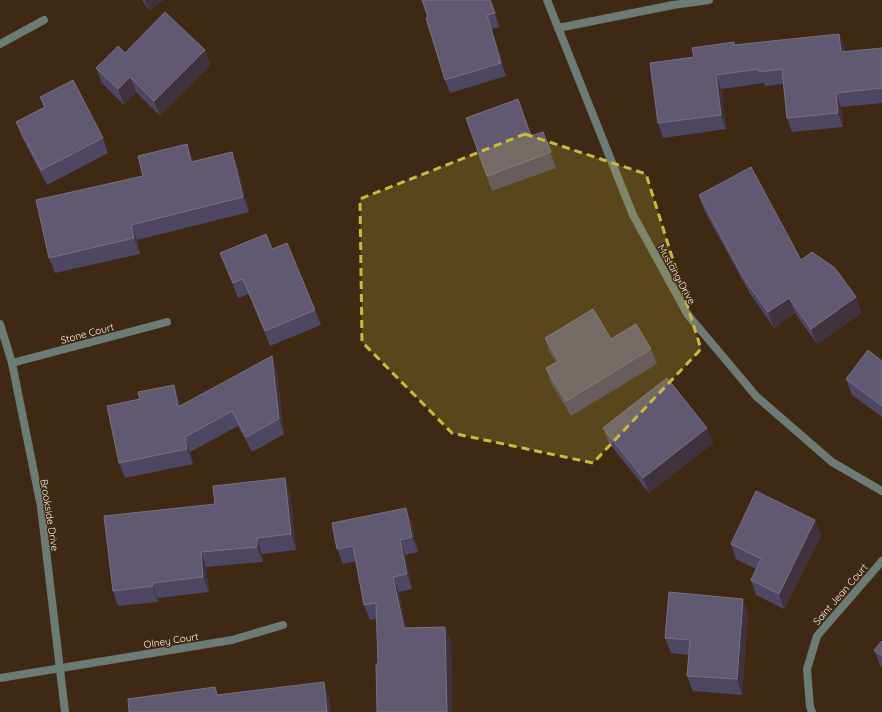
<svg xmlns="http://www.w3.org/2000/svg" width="882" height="712" viewBox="0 0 882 712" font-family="Quicksand,sans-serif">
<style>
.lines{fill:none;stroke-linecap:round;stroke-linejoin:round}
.minor{stroke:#6c7b76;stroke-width:8}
.wall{fill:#4e4764}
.shaded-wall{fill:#40333e}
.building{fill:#615871;stroke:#797083}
.marked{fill:#c9ba3a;fill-opacity:0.2;stroke:#c9ba3a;stroke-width:3;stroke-dasharray:8 5;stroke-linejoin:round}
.labels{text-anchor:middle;stroke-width:3;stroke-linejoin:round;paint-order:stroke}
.street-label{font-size:10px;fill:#fcede2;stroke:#3f2915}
</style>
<rect width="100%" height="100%" fill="#3f2915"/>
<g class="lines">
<!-- minor -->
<g class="minor">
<polyline points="547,0 633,215 688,315 756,396 832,462 882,491"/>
<polyline points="558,28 673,5 709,0"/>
<polyline points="0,44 44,20"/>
<polyline points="0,324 12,363 41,507 65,712"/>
<polyline points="12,363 167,322"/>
<polyline points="0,678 232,640 283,625"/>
<polyline points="812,712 810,707 807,669 817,636 882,561"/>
</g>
</g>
<!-- wall -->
<g class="wall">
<polygon points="142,0 163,0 149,10"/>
<polygon points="491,0 499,27 492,29 506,76 450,93 445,80"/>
<polygon points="839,34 845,48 845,52 882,48 882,103 841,107 843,127 792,132 787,118 783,84 765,86 764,83 721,89 726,129 663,138 658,123 694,57 735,45"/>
<polygon points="205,50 210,65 160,116 136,92 124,105 102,83 96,68 125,53"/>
<polygon points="40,97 103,138 108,153 47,185 22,137 16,122 44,107"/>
<polygon points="466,118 531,136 543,132 556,168 492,191"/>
<polygon points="187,144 193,162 238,168 249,212 137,240 140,254 55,273 49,258 143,176"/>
<polygon points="699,195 801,260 856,297 861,313 817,344 795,313 774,328 749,292 704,210"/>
<polygon points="272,249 315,310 321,325 270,346 249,294 238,298 220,253"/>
<polygon points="545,338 611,339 651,349 657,364 571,416 551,383 546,368 556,362 550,353"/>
<polygon points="882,361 882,417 852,395 846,379"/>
<polygon points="277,371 284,434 252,452 238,426 190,452 193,464 125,478 119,463 140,399 174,385 181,406"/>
<polygon points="603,428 707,428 713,443 649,493 609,443"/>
<polygon points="290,493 296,550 262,554 263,562 206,567 209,592 158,598 158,602 118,606 113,591 215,504"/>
<polygon points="412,523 418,552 405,555 412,589 399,592 406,628 445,627 451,643 452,712 377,712 378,664 377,619 370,620 364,605 356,561 343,564 337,549"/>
<polygon points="821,535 784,609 756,595 751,580 756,569 736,559 731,544"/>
<polygon points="748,614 742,695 693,691 687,676 689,655 671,653 665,638"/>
<polygon points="882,641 882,667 880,665 874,650"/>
</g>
<!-- shaded-wall -->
<g class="shaded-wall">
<polygon points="145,0 163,0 149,10"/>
<polygon points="487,15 492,29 506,76 501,63"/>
<polygon points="839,34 845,48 847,67 841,52"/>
<polygon points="205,50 210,65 160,116 154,101"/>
<polygon points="716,75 721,89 726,129 721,115"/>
<polygon points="130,77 136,92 124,105 118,89"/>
<polygon points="836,93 841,107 843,127 838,113"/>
<polygon points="187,144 192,160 197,178 191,162"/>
<polygon points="232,152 238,168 249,212 243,197"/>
<polygon points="131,225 137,240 140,254 134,238"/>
<polygon points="856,297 861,313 817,344 811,329"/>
<polygon points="789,298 795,313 774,328 768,312"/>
<polygon points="272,356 277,371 284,434 279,419"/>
<polygon points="174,385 179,400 184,422 178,407"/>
<polygon points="707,428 713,443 649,493 643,478"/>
<polygon points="185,437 190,452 193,464 187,449"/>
<polygon points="285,478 290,493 296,550 291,534"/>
<polygon points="406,508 412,523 418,552 412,537"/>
<polygon points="815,520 821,535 784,609 779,594"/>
<polygon points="257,538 262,554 263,562 257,547"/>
<polygon points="400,540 405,555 412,589 407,574"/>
<polygon points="201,552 206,567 209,592 203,577"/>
<polygon points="393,577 399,592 409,643 404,628"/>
<polygon points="152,583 158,598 158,602 153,586"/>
<polygon points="743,599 748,614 742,695 737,679"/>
<polygon points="445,627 451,643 452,712 447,712"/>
<polygon points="324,682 329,697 331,712 327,712"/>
</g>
<!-- building -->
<g class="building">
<polygon points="422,0 490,0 495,13 487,15 501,63 445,80 426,18 428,17"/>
<polygon points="165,12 205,50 154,101 130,77 118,89 96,68 118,46 125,53"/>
<polygon points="839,34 841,52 882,48 882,88 836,93 838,113 787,118 782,69 759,72 759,69 716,75 721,115 658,123 650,63 694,57 692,48 734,42 734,45"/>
<polygon points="73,80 103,138 41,170 16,122 45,107 40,97"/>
<polygon points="518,99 531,136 543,132 551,152 487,176 466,118"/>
<polygon points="187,144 191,162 232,152 243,197 131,225 134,238 49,258 36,200 143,176 138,156"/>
<polygon points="751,167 801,260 812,252 835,268 856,297 811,329 789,298 768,312 743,277 699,195"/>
<polygon points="266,234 272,249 287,243 315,310 265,331 243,279 233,283 220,253"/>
<polygon points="593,309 611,339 636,324 651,349 566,401 546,368 559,361 545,338"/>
<polygon points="868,350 882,361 882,406 846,379"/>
<polygon points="272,356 279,419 246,437 232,411 185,437 187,449 119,463 107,406 140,399 138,392 174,385 178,407"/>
<polygon points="667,378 707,428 643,478 603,428"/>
<polygon points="285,478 291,534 257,538 257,547 201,552 203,577 152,583 153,586 113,591 104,516 215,504 213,486"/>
<polygon points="756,491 815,520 779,594 751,580 761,559 731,544"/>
<polygon points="406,508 412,537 400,540 407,574 393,577 404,628 445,627 447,712 377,712 376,664 378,664 376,603 364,605 353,546 337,549 332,523"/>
<polygon points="669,592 743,599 737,679 687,676 690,640 665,638"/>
<polygon points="882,641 882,656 874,650"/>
<polygon points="324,682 327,712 129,712 128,699 215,687 217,695"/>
</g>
<!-- marked area -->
<path class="marked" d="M 525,134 L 646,174 L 701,349 L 593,463 L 452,433 L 362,342 L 360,199 Z"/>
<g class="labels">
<!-- street labels -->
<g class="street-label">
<text transform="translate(677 274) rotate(61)" y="4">Mustang Drive</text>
<text transform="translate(87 333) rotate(-15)" y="4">Stone Court</text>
<text transform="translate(50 515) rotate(81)" y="4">Brookside Drive</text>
<text transform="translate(840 594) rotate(-49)" y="4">Saint Jean Court</text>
<text transform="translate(171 640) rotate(-9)" y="4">Olney Court</text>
</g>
</g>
</svg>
